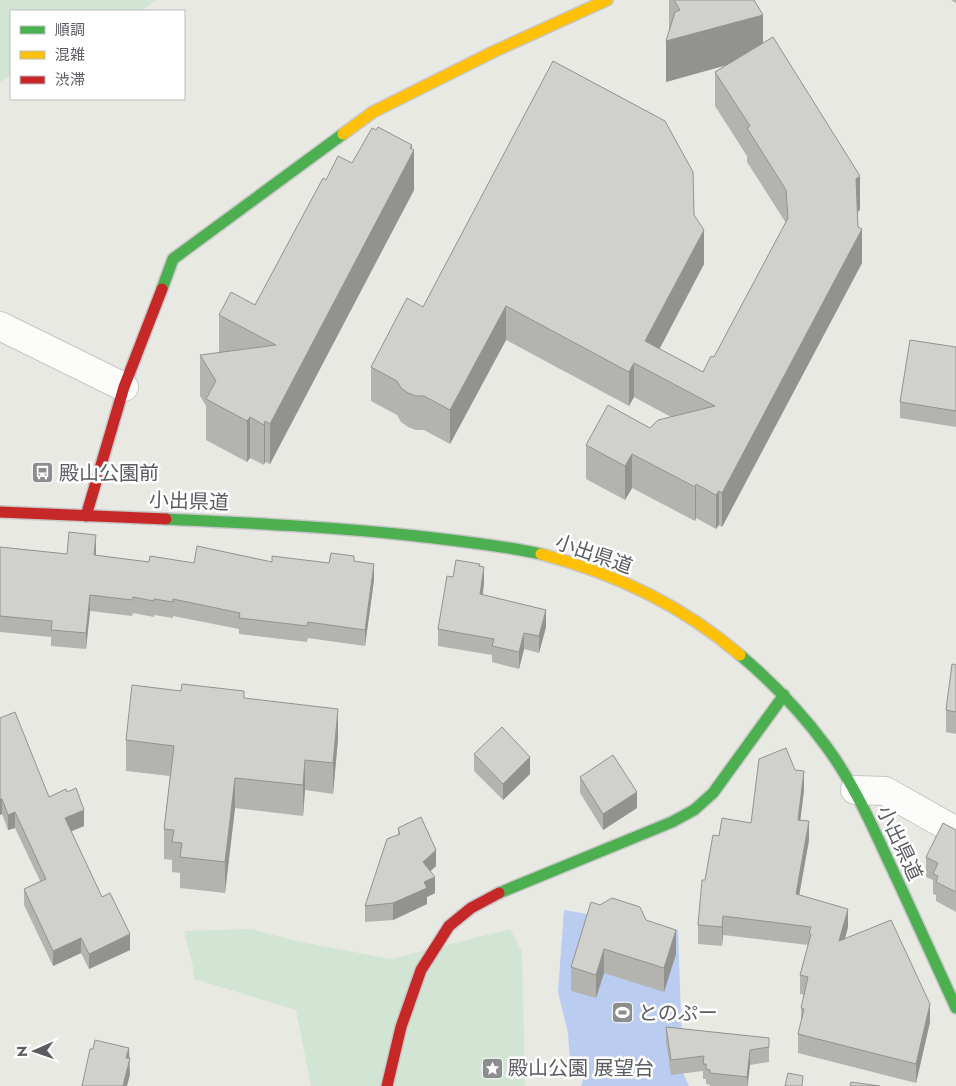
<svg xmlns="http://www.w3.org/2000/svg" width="956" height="1086" viewBox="0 0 956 1086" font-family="Jost,'Noto Sans JP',sans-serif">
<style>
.green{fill:#d2e5d5}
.water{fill:#bbccf1}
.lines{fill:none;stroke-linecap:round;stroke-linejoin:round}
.street-casing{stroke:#c6c7c6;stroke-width:30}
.fast-casing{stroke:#c7c7c7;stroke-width:14}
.slow-casing{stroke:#c7c7c7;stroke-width:14}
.jam-casing{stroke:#c7c7c7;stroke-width:14}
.street{stroke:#fcfcfb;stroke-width:28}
.fast{stroke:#4caf50;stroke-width:11}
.slow{stroke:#ffc107;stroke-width:11}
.jam{stroke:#c62828;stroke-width:11}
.wall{fill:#b3b3b0}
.shaded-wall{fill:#929290}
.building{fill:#d0d0cd;stroke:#929290}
.labels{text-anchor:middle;stroke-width:5;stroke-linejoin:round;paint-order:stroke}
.poi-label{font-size:20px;fill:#5a5c61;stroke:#fff;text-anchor:start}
.street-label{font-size:20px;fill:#5a5c61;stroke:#fff}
</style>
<rect width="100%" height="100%" fill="#e9e9e4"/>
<!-- green -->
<g class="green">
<polygon points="0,0 156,0 141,11 11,11 11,76 0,82"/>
<polygon points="251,929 297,941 391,959 510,929 522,951 525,1086 311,1086 296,1010 194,979 193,967 184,931"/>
</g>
<!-- water -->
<polygon class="water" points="564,910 678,930 683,1073 689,1086 581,1086 587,1068 570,1061 568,1033 558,992"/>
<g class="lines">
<defs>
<g id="street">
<polyline points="0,326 124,387"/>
<polyline points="855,790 885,791 956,831"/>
</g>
<g id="fast">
<polyline points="162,289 173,259 343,134"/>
<path d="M 166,519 C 250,523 334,527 417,536 C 459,541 500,545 541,554"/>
<path d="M 740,655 C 772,682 801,712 826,746 C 852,781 870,821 888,860 C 911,909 933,958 956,1008"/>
<polyline points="499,893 672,822 694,810 713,793 784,695"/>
</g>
<g id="slow">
<polyline points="343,134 373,112 495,51 607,0"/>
<path d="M 541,554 C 614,573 683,606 740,655"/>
</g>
<g id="jam">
<polyline points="0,512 166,519"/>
<polyline points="86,516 124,387 162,289"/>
<polyline points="387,1086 401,1027 421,970 449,926 471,908 499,893"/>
</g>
</defs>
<!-- street casing -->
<use href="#street" class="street-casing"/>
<!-- fast casing -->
<use href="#fast" class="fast-casing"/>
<!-- slow casing -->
<use href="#slow" class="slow-casing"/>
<!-- jam casing -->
<use href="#jam" class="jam-casing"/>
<!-- street -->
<use href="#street" class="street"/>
<!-- fast -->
<use href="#fast" class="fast"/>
<!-- slow -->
<use href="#slow" class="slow"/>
<!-- jam -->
<use href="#jam" class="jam"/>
</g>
<!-- wall -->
<g class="wall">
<polygon points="669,0 754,0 763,43 860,210 857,212 858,227 862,263 722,527 719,525 716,529 696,518 695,521 632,488 625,500 586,479 586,445 650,428 671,417 634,397 629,406 506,340 450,444 424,430 416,430 408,427 401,422 397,415 371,401 371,367 423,307 694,215 704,264 659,349 703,372 714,357 786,223 747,162 747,156 715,106 715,72 726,65 666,82 669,32"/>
<polygon points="951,0 956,0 956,3"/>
<polygon points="412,149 414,190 270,464 265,462 264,465 250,458 247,462 206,440 206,406 200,396 200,355 219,353 219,315 255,305 352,163"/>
<polygon points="956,347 956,427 900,418 900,402"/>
<polygon points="0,547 67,554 96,551 96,555 149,562 194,563 272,562 329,563 354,562 374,580 365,646 308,638 307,642 239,634 239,629 173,616 173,618 154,615 154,617 133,613 132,616 90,611 86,649 51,646 51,637 0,632"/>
<polygon points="480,566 484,583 483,595 546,627 539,653 524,649 519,669 492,662 492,655 438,646 438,629"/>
<polygon points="956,665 956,734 946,732 946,710"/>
<polygon points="244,698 338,739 333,794 305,790 303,816 235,808 225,893 180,888 180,873 172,872 172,860 164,859 164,829 170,776 126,771 126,740"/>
<polygon points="0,718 49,797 84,826 71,831 102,897 130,950 89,969 81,953 53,966 24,905 24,889 40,881 15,828 8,830 2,814 0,815"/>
<polygon points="474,754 530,774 503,800 474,771"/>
<polygon points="795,770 804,790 800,820 809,840 799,895 848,927 845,939 930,1022 916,1083 798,1053 798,1034 801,1023 801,1008 804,995 800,994 800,975 808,945 723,935 722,946 698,944 698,925 705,880 719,836 751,823"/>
<polygon points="580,777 637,808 603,830 580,793"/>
<polygon points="398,828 436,866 430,871 435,893 427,897 427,904 393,920 365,922 365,906 398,835"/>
<polygon points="956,830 956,912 936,901 936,895 933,894 933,880 926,877 926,857"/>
<polygon points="646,920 676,954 664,992 604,973 596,998 571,991 571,967"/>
<polygon points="666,1027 769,1038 769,1062 750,1065 748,1086 710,1086 710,1085 706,1084 706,1079 703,1079 703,1071 671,1075 666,1042"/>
</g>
<!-- shaded-wall -->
<g class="shaded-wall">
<polygon points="763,15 763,55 666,82 666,41"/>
<polygon points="412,145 412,153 414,150 414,190 270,464 270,424"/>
<polygon points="860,176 860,210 856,213 856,179"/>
<polygon points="862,229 862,263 722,527 722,493"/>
<polygon points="704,230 704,264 648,371 645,341"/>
<polygon points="506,306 506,340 450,444 450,410"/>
<polygon points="634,363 634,397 629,406 629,372"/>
<polygon points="250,417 250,458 247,462 247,421"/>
<polygon points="265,421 265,462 264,465 264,425"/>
<polygon points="632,454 632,488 625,500 625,466"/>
<polygon points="696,484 696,518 695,521 695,487"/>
<polygon points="719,491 719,525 716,529 716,495"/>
<polygon points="96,535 96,551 94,571 94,555"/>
<polygon points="374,564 374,580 365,646 365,630"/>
<polygon points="484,567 484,583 480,611 480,594"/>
<polygon points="90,595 90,611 86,649 86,633"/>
<polygon points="546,610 546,627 539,653 539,636"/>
<polygon points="524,633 524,649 519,669 519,652"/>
<polygon points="338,709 338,739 333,794 333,763"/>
<polygon points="530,757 530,774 503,800 503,784"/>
<polygon points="305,760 305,790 303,816 303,785"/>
<polygon points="804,771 804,790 798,839 798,820"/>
<polygon points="235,778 235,808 225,893 225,862"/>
<polygon points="637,792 637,808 603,830 603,814"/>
<polygon points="0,799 2,799 2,814 0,815"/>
<polygon points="84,810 84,826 65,834 65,818"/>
<polygon points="15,812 15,828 8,830 8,815"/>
<polygon points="809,821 809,840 796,913 796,894"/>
<polygon points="436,850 436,866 423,878 423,862"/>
<polygon points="435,877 435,893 427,897 427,904 393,920 393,903 424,882"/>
<polygon points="848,909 848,927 839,960 839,941"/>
<polygon points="723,916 723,935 722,946 722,927"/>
<polygon points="676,930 676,954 664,992 664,968"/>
<polygon points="130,934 130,950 89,969 89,954"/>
<polygon points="81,938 81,953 53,966 53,951"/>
<polygon points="604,949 604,973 596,998 596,975"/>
<polygon points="930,1004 930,1022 916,1083 916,1064"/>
<polygon points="129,1048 130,1075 127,1086 123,1086 126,1058"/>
<polygon points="750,1050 750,1065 747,1086 747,1077"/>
</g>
<!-- building -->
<g class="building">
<polygon points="674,0 754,0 763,15 666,41 675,12 680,10"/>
<polygon points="773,37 860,176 856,179 858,227 862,229 722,493 719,491 716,495 696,484 695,487 632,454 625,466 586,445 608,405 650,428 658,420 715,406 634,363 629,372 506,306 450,410 424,396 416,396 408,393 401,388 397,381 371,367 407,298 423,307 553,61 665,121 693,172 694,215 704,230 645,341 703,372 711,356 714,357 788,218 786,190 747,128 750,126 715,72"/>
<polygon points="378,127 412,145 410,148 414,150 270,424 265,421 264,425 250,417 247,421 206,399 216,381 200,355 276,345 219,315 231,292 255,305 323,178 326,180 338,156 352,163 372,128 376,130"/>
<polygon points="910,340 956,347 956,411 900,402"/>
<polygon points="69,532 96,535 94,555 149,562 150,556 194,563 197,546 272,562 272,556 329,563 331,553 354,556 354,561 374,564 365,630 308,622 307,626 239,618 240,613 173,599 173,602 154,599 154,601 133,597 132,600 90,595 86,633 51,630 52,621 0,616 0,547 67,554"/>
<polygon points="456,560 480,564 479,566 484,567 480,594 546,610 539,636 524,633 519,652 492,646 494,639 438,629 447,576 453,577"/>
<polygon points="952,664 956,665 956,712 946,710"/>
<polygon points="182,684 244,691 244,698 338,709 333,763 305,760 303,785 235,778 225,862 180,857 182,843 172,842 174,830 164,829 174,746 126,740 132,685 181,691"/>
<polygon points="15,712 49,797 66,789 67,792 76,788 84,810 65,818 102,897 110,893 130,934 89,954 81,938 53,951 24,889 46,879 15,812 8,815 2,799 0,799 0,718"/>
<polygon points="502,727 530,757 503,784 474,754"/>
<polygon points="786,748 795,770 804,771 798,820 809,821 796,894 848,909 839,941 891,920 930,1004 916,1064 798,1034 804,1009 801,1008 808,977 800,975 811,934 809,933 811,927 723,916 722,927 698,925 702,880 705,880 713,835 719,836 722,818 751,823 759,759"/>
<polygon points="613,755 637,792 603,814 580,777"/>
<polygon points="421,817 436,850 423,862 435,877 424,882 427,888 393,903 365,906 387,839 400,834 398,828"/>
<polygon points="943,823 956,830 956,892 936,882 938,876 933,874 938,863 926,857"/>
<polygon points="612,898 640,907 646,920 676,930 664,968 604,949 596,975 571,967 591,902 600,905"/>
<polygon points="666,1027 769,1038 769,1047 750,1050 747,1077 710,1073 710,1070 706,1069 706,1064 703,1064 704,1056 671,1060"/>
<polygon points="95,1040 129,1048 126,1058 130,1058 123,1086 82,1086 90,1049 93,1049"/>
<polygon points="788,1073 803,1076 802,1086 785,1086"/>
<polygon points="851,1082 880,1086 850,1086"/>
</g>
<!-- icons -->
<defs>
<symbol id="bus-square" viewBox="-11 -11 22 22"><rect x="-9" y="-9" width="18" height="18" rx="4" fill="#8c8d8f" stroke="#fff"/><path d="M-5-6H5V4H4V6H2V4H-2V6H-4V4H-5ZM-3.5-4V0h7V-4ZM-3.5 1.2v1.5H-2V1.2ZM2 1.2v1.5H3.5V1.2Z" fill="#fff"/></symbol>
<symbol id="stadium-square" viewBox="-11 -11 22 22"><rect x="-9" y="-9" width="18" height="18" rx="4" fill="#8c8d8f" stroke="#fff"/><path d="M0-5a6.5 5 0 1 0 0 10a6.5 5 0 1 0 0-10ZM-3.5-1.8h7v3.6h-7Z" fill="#fff"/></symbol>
<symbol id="sight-square" viewBox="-11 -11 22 22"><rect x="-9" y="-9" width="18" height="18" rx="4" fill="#8c8d8f" stroke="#fff"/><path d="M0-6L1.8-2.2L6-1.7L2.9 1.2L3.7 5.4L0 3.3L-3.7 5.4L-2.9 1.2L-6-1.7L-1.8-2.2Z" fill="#fff"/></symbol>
</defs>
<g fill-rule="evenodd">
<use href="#bus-square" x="30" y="460" width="25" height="25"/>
<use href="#stadium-square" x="610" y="1000" width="25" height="25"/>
<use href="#sight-square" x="480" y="1056" width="25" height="25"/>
</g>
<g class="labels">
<!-- poi labels -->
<g class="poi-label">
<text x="59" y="480">殿山公園前</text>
<text x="638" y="1020">とのぷー</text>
<text x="508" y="1075">殿山公園 展望台</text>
</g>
<!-- street labels -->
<g class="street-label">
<text transform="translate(189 501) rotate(2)" y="7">小出県道</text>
<text transform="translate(594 554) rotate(19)" y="7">小出県道</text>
<text transform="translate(900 843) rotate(65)" y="7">小出県道</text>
</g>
</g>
<!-- legend -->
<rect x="10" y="10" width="175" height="90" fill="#ffffff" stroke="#bdbec0"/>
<rect x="20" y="26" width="25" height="8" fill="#4caf50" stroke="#bdbec0"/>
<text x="55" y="35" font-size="15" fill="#5a5c61">順調</text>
<rect x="20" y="51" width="25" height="8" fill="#ffc107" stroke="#bdbec0"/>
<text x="55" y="60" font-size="15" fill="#5a5c61">混雑</text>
<rect x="20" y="76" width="25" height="8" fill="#c62828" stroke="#bdbec0"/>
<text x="55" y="85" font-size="15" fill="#5a5c61">渋滞</text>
<!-- north arrow -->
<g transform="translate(35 1051) rotate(268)" stroke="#ffffff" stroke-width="4" paint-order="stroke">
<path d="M0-4L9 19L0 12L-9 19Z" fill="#5a5c61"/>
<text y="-8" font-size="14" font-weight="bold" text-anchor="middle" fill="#5a5c61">N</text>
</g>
</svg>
